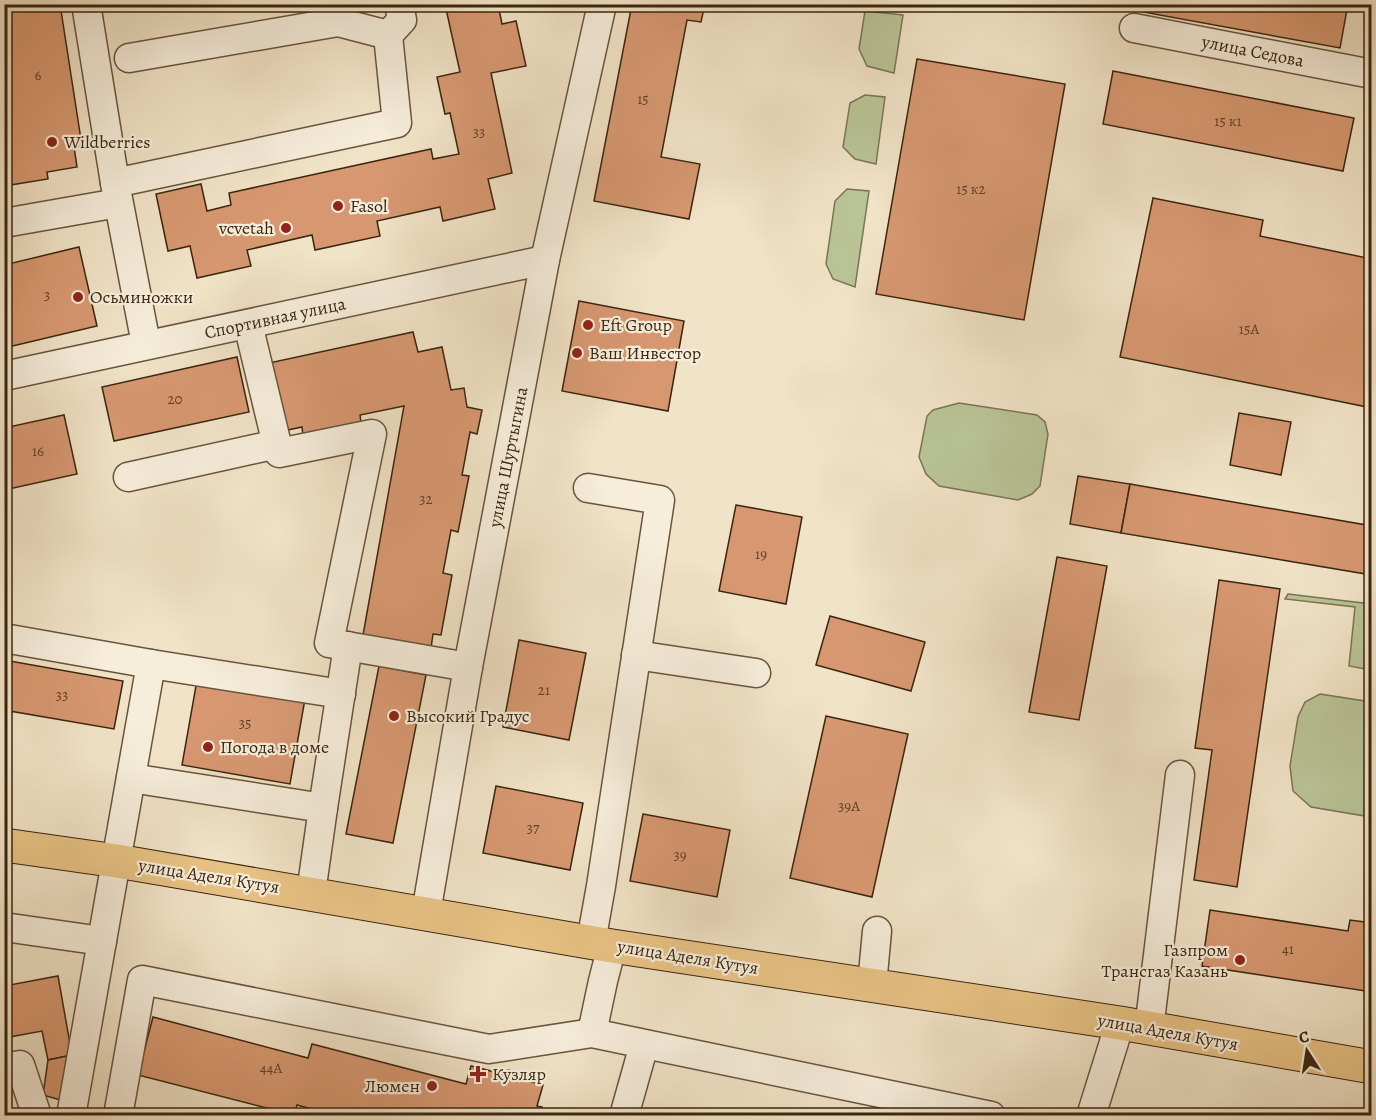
<svg xmlns="http://www.w3.org/2000/svg" width="1376" height="1120" viewBox="0 0 1376 1120" font-family="Alegreya,serif">
<style>
.green{fill:#b9c497;stroke:#7a7553;stroke-width:1.5}
.building{fill:#d79871;stroke:#3a260f;stroke-width:1.5}
.lines{fill:none;stroke-linecap:round;stroke-linejoin:round}
.minor-casing{stroke:#68553d;stroke-width:31}
.major-casing{stroke:#3a260f;stroke-width:35}
.minor{stroke:#f6eddb;stroke-width:28}
.major{stroke:#e8c284;stroke-width:33}
.poi-dot{fill:#8f2418;stroke:#f6eddb;stroke-width:2}
.labels{text-anchor:middle;stroke-width:4.5;stroke-linejoin:round;paint-order:stroke}
.number-label{font-size:15px;fill:#614228}
.street-label{font-size:18px;fill:#3a260f;stroke:#f6eddb}
.poi-label{font-size:18px;fill:#3a260f;stroke:#f6eddb;text-anchor:start}
</style>
<rect width="100%" height="100%" fill="#f1e3c7"/>
<filter id="stains"><feTurbulence type="fractalNoise" baseFrequency=".00333" numOctaves="4"/><feColorMatrix values="0 0 0 0 .2 0 0 0 0 .09 0 0 0 0 .02 0 0 0 .5 -.17"/></filter>
<radialGradient id="worn" r=".72"><stop offset=".6" stop-color="#630" stop-opacity="0"/><stop offset="1" stop-color="#630" stop-opacity=".3"/></radialGradient>
<!-- green -->
<g class="green">
<polygon points="865,11 903,15 894,73 867,66 859,49"/>
<polygon points="865,95 885,97 876,164 855,159 843,147 850,103"/>
<polygon points="847,189 869,191 855,287 833,279 826,264 835,201"/>
<polygon points="959,403 1037,415 1045,422 1048,434 1040,486 1032,494 1018,500 939,486 926,474 919,457 927,416 933,410"/>
<polygon points="1288,594 1371,604 1371,670 1349,666 1355,607 1285,599"/>
<polygon points="1320,694 1371,702 1371,817 1311,807 1293,791 1290,766 1298,717 1305,702"/>
</g>
<!-- building -->
<g class="building">
<polygon points="4,4 60,4 82,146 74,147 77,167 47,172 48,179 4,186"/>
<polygon points="448,4 498,4 502,24 516,21 526,66 491,73 512,173 488,179 495,209 443,221 440,207 377,221 380,236 315,250 312,235 247,250 251,266 197,278 190,246 168,251 156,194 201,184 207,211 231,205 229,193 431,149 433,159 459,154 450,113 445,114 437,77 460,72 446,9 449,8"/>
<polygon points="632,4 705,4 701,22 687,20 661,157 700,164 689,219 594,201"/>
<polygon points="1144,4 1348,4 1340,48 1143,12"/>
<polygon points="917,59 1065,84 1024,320 876,294"/>
<polygon points="1113,71 1354,118 1343,171 1103,124"/>
<polygon points="1153,198 1263,220 1260,236 1372,259 1372,408 1120,357"/>
<polygon points="79,247 97,326 4,348 4,265"/>
<polygon points="579,301 684,321 668,411 562,391"/>
<polygon points="413,332 418,352 442,347 451,390 464,388 467,407 482,410 477,434 470,432 462,475 469,476 458,532 451,530 443,573 452,575 441,635 433,634 431,648 363,635 404,406 360,415 361,423 303,436 302,427 283,431 269,363"/>
<polygon points="237,357 249,412 114,441 102,387"/>
<polygon points="1239,413 1291,422 1281,475 1230,465"/>
<polygon points="64,415 77,474 4,490 4,428"/>
<polygon points="1078,476 1130,484 1121,533 1070,524"/>
<polygon points="1130,484 1372,526 1372,575 1121,533"/>
<polygon points="736,505 802,517 786,604 719,591"/>
<polygon points="1057,557 1107,566 1079,720 1029,712"/>
<polygon points="1219,580 1280,589 1237,887 1194,880 1212,750 1195,748"/>
<polygon points="830,616 925,642 911,691 816,665"/>
<polygon points="519,640 586,653 569,740 503,727"/>
<polygon points="4,660 123,681 114,729 4,710"/>
<polygon points="379,666 426,675 393,843 346,834"/>
<polygon points="197,680 305,699 290,784 182,765"/>
<polygon points="826,716 908,734 872,897 790,878"/>
<polygon points="496,786 583,803 570,870 483,853"/>
<polygon points="643,814 730,830 717,897 630,881"/>
<polygon points="1210,910 1348,931 1350,920 1372,923 1372,992 1202,966"/>
<polygon points="58,976 72,1055 48,1060 42,1031 4,1038 4,986"/>
<polygon points="153,1017 308,1058 312,1044 466,1084 471,1066 507,1075 508,1070 534,1076 532,1082 543,1085 537,1106 542,1107 540,1116 337,1116 297,1105 294,1115 138,1075"/>
<polygon points="72,1055 64,1101 43,1095 48,1060"/>
</g>
<g class="lines">
<defs>
<g id="minor">
<polyline points="86,4 115,183"/>
<polyline points="1134,28 1372,74"/>
<polyline points="129,58 338,22 388,35"/>
<polyline points="4,223 118,203"/>
<polyline points="248,324 279,453 372,434 329,643 468,667"/>
<polyline points="146,344 115,183 397,123 388,35 402,20 399,4"/>
<polyline points="4,376 545,260"/>
<polyline points="128,477 277,444"/>
<polyline points="588,488 660,500 601,886 591,942"/>
<polyline points="4,638 151,664 71,1116"/>
<polyline points="636,655 756,673"/>
<polyline points="151,664 341,694"/>
<polyline points="131,778 323,808 311,893"/>
<polyline points="323,808 348,646"/>
<polyline points="426,913 468,667 545,260 602,4"/>
<polyline points="4,927 102,941"/>
<polyline points="872,985 877,931"/>
<polyline points="1149,1029 1180,775"/>
<polyline points="592,1033 603,981 612,946"/>
<polyline points="4,1068 20,1065 37,1116"/>
<polyline points="118,1116 142,980 489,1049 592,1033 991,1116"/>
<polyline points="624,1116 644,1045"/>
<polyline points="1091,1116 1120,1023"/>
</g>
<polyline id="major" points="4,845 117,861 612,946 1120,1023 1372,1067"/>
</defs>
<!-- minor casing -->
<use href="#minor" class="minor-casing"/>
<!-- major casing -->
<use href="#major" class="major-casing"/>
<!-- minor -->
<use href="#minor" class="minor"/>
<!-- major -->
<use href="#major" class="major"/>
</g>
<!-- markers -->
<g class="poi-dot">
<circle cx="52" cy="142" r="6"/>
<circle cx="338" cy="206" r="6"/>
<circle cx="286" cy="228" r="6"/>
<circle cx="78" cy="297" r="6"/>
<circle cx="588" cy="325" r="6"/>
<circle cx="577" cy="353" r="6"/>
<circle cx="394" cy="716" r="6"/>
<circle cx="208" cy="747" r="6"/>
<circle cx="1240" cy="960" r="6"/>
<path d="M475 1065h6v6h6v6h-6v6h-6v-6h-6v-6h6z"/>
<circle cx="432" cy="1086" r="6"/>
</g>
<g class="labels">
<!-- number labels -->
<g class="number-label">
<text x="38" y="80">6</text>
<text x="643" y="104">15</text>
<text x="1228" y="126">15 к1</text>
<text x="479" y="137">33</text>
<text x="971" y="194">15 к2</text>
<text x="47" y="300">3</text>
<text x="1249" y="334">15А</text>
<text x="175" y="404">20</text>
<text x="38" y="456">16</text>
<text x="426" y="504">32</text>
<text x="761" y="559">19</text>
<text x="544" y="695">21</text>
<text x="62" y="700">33</text>
<text x="245" y="728">35</text>
<text x="849" y="811">39А</text>
<text x="533" y="833">37</text>
<text x="680" y="860">39</text>
<text x="1288" y="954">41</text>
<text x="271" y="1073">44А</text>
</g>
<!-- street labels -->
<g class="street-label">
<text transform="translate(1253 51) rotate(11)" y="6">улица Седова</text>
<text transform="translate(275 318) rotate(-12)" y="6">Спортивная улица</text>
<text transform="translate(508 457) rotate(-79)" y="6">улица Шуртыгина</text>
<text transform="translate(209 876) rotate(9)" y="6">улица Аделя Кутуя</text>
<text transform="translate(688 957) rotate(9)" y="6">улица Аделя Кутуя</text>
<text transform="translate(1168 1032) rotate(10)" y="6">улица Аделя Кутуя</text>
</g>
<!-- poi labels -->
<g class="poi-label">
<text x="64" y="148">Wildberries</text>
<text x="350" y="212">Fasol</text>
<text x="274" y="234" text-anchor="end">vcvetah</text>
<text x="90" y="303">Осьминожки</text>
<text x="600" y="331">Eft Group</text>
<text x="589" y="359">Ваш Инвестор</text>
<text x="406" y="722">Высокий Градус</text>
<text x="220" y="753">Погода в доме</text>
<text x="1228" y="956" text-anchor="end">Газпром<tspan x="1228" dy="21">Трансгаз Казань</tspan></text>
<text x="492" y="1080">Кузляр</text>
<text x="420" y="1092" text-anchor="end">Люмен</text>
</g>
</g>
<!-- margin -->
<rect width="1376" height="1120" fill="none" stroke="#f1e3c7" stroke-width="24"/>
<rect x="6" y="6" width="1364" height="1108" fill="none" stroke="#3a260f" stroke-width="3"/>
<rect x="12" y="12" width="1352" height="1096" fill="none" stroke="#3a260f" stroke-width="1.5"/>
<!-- north arrow -->
<g transform="translate(1307 1051) rotate(348)" stroke="#f6eddb" stroke-width="4.5" paint-order="stroke">
<path d="M0-4.5L10 22L0 15L-10 22Z" fill="#3a260f"/>
<text y="-9" font-size="16" font-weight="bold" text-anchor="middle" fill="#3a260f">С</text>
</g>
<rect width="100%" height="100%" filter="url(#stains)"/>
<rect width="100%" height="100%" fill="url(#worn)"/>
</svg>
